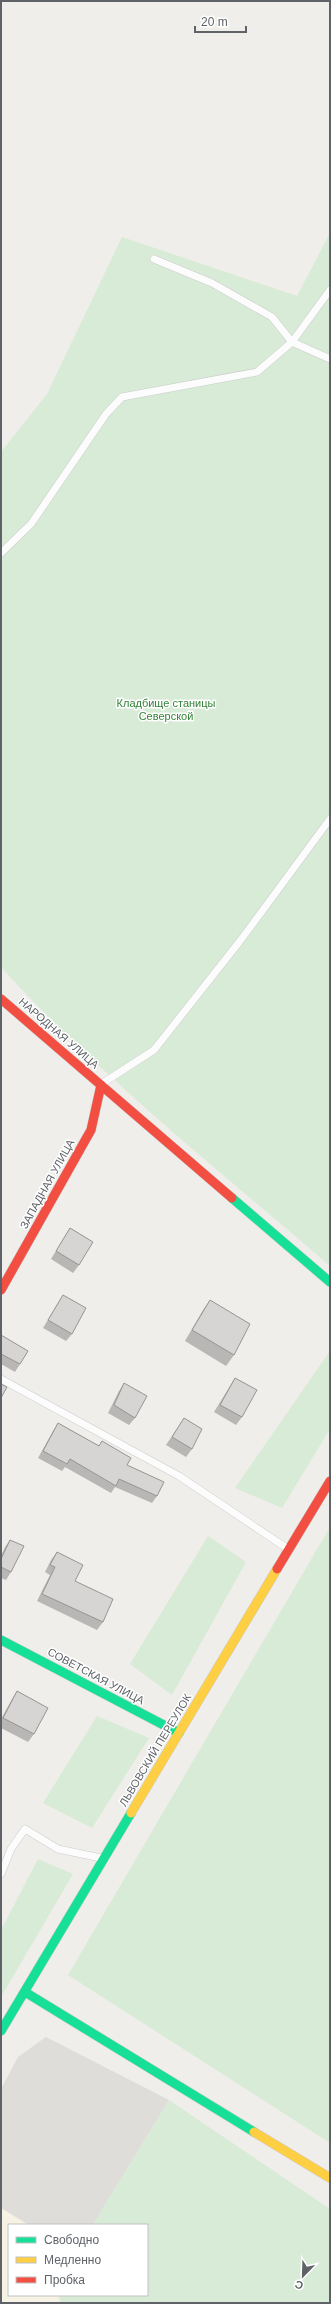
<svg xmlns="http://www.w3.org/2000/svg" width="331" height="2304" viewBox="0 0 331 2304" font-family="Helvetica,sans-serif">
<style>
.commercial{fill:#f7f3e4}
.industrial{fill:#dfddda}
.green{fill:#d8ebd6}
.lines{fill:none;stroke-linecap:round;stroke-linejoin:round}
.lane-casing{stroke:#cbcccc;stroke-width:8}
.fast-casing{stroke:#cacacb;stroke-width:10}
.slow-casing{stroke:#cacacb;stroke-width:10}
.jam-casing{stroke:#cacacb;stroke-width:10}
.lane{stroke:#fdfcfc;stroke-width:7}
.fast{stroke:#16e098;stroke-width:9}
.slow{stroke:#ffcf43;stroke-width:9}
.jam{stroke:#f24e42;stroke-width:9}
.wall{fill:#b8b7b5}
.building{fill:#d6d5d3;stroke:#969594}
.labels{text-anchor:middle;stroke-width:3;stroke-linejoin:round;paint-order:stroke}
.park-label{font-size:11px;fill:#348238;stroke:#fff}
.street-label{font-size:11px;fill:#5f6368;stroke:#fff}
</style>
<rect width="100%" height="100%" fill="#efeeea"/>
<!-- commercial -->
<polygon class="commercial" points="1,2208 29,2225 9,2225 9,2295 60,2295 59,2298 61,2303 1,2303"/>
<!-- industrial -->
<polygon class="industrial" points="46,2037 169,2100 93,2225 29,2225 1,2208 1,2089 18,2057"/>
<!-- green -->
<g class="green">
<path d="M 330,233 L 330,1266 C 218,1169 100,1077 1,967 L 1,452 L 47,394 L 122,237 L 297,296 Z"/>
<polygon points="330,1351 330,1429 282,1508 235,1488"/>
<polygon points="330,1527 330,2143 68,1975"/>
<polygon points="208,1536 246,1562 172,1695 130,1664"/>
<polygon points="97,1716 149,1738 92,1828 43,1803"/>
<polygon points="38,1859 73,1874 1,1997 1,1930"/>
<polygon points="169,2100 330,2209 330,2303 61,2303 59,2298 60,2295 147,2295 147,2225 93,2225"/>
</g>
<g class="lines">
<defs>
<g id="lane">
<polyline points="154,259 212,283 272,317 292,342 330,359"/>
<polyline points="1,553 31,524 106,414 122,397 257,372 292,342 330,290"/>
<polyline points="103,1083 154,1050 240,941 330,819"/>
<polyline points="1,1379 179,1476 288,1549"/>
<polyline points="1,1874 11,1849 25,1829 58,1849 101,1858"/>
</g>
<g id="fast">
<polyline points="232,1198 330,1282"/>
<polyline points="1,1640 179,1733"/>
<polyline points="25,1992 254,2132"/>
<polyline points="1,2031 131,1813"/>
</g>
<g id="slow">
<polyline points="131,1813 277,1569"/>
<polyline points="254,2132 330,2178"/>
</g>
<g id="jam">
<polyline points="1,999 232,1198"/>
<polyline points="1,1290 91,1130 101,1085"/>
<polyline points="277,1569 330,1481"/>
</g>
</defs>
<!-- lane casing -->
<use href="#lane" class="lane-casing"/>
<!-- fast casing -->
<use href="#fast" class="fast-casing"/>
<!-- slow casing -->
<use href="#slow" class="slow-casing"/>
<!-- jam casing -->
<use href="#jam" class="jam-casing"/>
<!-- lane -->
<use href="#lane" class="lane"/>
<!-- fast -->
<use href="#fast" class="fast"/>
<!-- slow -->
<use href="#slow" class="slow"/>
<!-- jam -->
<use href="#jam" class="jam"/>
</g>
<!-- wall -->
<g class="wall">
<polygon points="70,1228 79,1265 73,1273 51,1259"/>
<polygon points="63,1295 72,1334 66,1341 43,1328 58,1303"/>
<polygon points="210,1300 234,1355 226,1366 185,1341 203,1310"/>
<polygon points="1,1335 20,1364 15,1372 1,1364"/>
<polygon points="235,1378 242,1417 236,1425 214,1412 230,1386"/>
<polygon points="124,1383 135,1418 129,1425 108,1413 119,1391"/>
<polygon points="184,1418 192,1449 186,1457 166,1445"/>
<polygon points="58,1423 99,1446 102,1441 127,1465 157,1496 152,1503 115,1487 111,1493 65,1467 62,1471 38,1458 53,1431"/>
<polygon points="10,1540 11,1572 6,1580 1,1578 1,1556 5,1547"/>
<polygon points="57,1552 75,1581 103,1622 97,1630 37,1601 50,1575 45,1572 51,1560"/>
<polygon points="17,1691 34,1734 28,1742 1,1728 1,1719 12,1699"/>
</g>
<!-- building -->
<g class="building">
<polygon points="70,1228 93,1242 79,1265 56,1251"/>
<polygon points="63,1295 86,1308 72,1334 48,1320"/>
<polygon points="210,1300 250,1324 234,1355 192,1330"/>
<polygon points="1,1335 28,1351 20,1364 1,1354"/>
<polygon points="235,1378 257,1390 242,1417 220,1405"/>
<polygon points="124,1383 147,1396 135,1418 114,1405"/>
<polygon points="1,1384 7,1387 1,1398"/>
<polygon points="184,1418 202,1429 192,1449 172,1437"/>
<polygon points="58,1423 99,1446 102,1441 131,1458 127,1465 164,1482 157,1496 119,1479 116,1486 70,1459 67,1464 43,1451"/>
<polygon points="10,1540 24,1546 11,1572 1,1567 1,1559"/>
<polygon points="57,1552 83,1565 75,1581 113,1599 103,1622 42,1594 55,1567 50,1565"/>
<polygon points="17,1691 48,1708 34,1734 3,1718"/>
</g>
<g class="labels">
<!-- park labels -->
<g class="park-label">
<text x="166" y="707">Кладбище станицы<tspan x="166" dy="13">Северской</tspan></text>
</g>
<!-- street labels -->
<g class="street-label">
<text transform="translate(59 1033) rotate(41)" y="4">НАРОДНАЯ УЛИЦА</text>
<text transform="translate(47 1184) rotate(-61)" y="4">ЗАПАДНАЯ УЛИЦА</text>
<text transform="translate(96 1676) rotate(28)" y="4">СОВЕТСКАЯ УЛИЦА</text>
<text transform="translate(155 1750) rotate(-59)" y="4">ЛЬВОВСКИЙ ПЕРЕУЛОК</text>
</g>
</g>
<!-- border -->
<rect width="331" height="2304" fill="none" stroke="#5f6368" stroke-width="4"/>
<!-- legend -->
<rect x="8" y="2224" width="140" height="72" fill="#ffffff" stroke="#bfc1c3"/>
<rect x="16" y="2237" width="20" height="6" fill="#16e098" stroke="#bfc1c3"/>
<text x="44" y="2244" font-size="12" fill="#5f6368">Свободно</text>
<rect x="16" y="2257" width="20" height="6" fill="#ffcf43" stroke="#bfc1c3"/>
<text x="44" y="2264" font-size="12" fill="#5f6368">Медленно</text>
<rect x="16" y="2277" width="20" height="6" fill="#f24e42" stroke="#bfc1c3"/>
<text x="44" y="2284" font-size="12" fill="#5f6368">Пробка</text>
<!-- north arrow -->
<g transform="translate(303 2276) rotate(203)" stroke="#ffffff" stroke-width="3" paint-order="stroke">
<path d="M0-3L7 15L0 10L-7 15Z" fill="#5f6368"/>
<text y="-6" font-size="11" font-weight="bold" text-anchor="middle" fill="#5f6368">С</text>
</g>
<!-- scale -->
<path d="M195 26v6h51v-6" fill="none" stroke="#5f6368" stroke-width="2"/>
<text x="201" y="26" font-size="12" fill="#5f6368" stroke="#ffffff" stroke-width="3" paint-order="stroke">20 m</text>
</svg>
